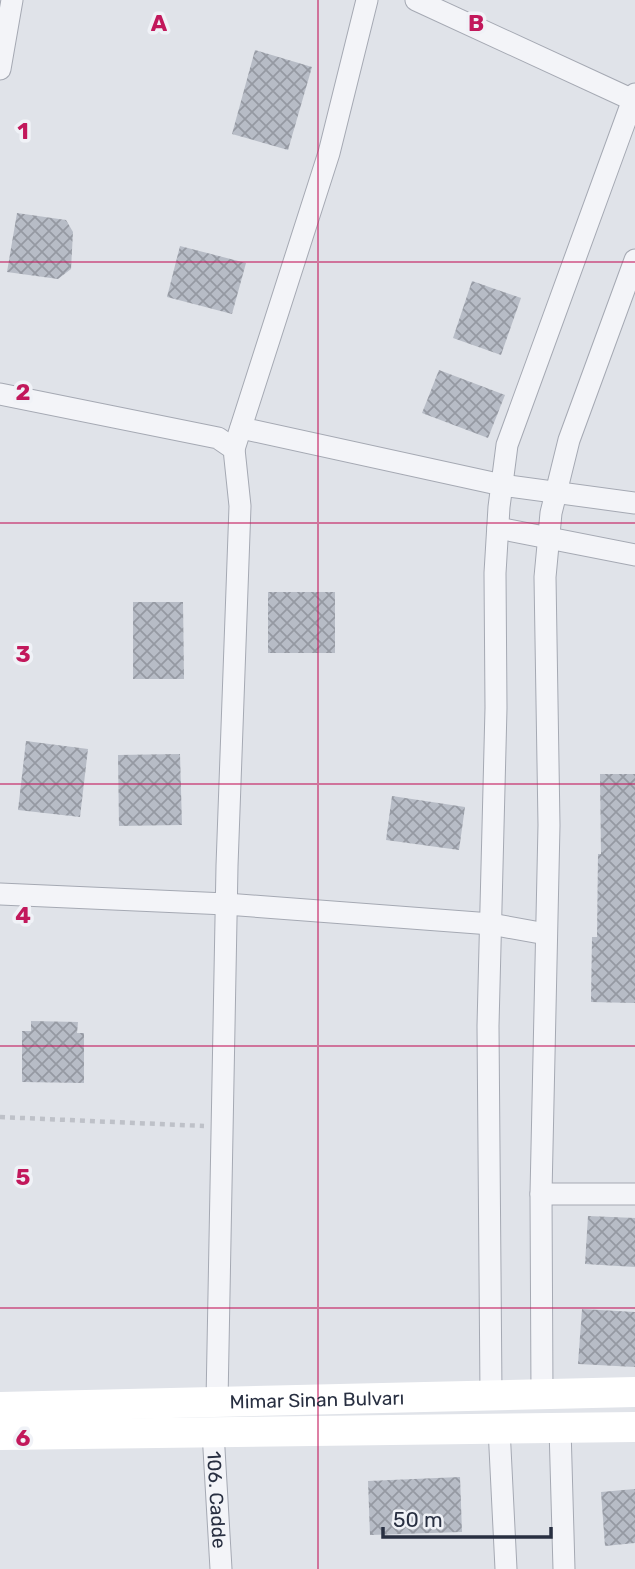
<svg xmlns="http://www.w3.org/2000/svg" width="635" height="1569" viewBox="0 0 635 1569" font-family="Rubik,sans-serif">
<style>
.building{fill:url(#building-cross-hatch)}
.lines{fill:none;stroke-linecap:round;stroke-linejoin:round}
.minor-casing{stroke:#a5a9b3;stroke-width:23}
.path{stroke:#bec1c8;stroke-width:4.5;stroke-dasharray:5 5;stroke-linecap:butt}
.minor{stroke:#f3f4f8;stroke-width:21}
.secondary{stroke:#fff;stroke-width:30}
.grid{fill:none;stroke:#c2185b;stroke-width:2;stroke-opacity:0.55}
.labels{text-anchor:middle;stroke-width:7;stroke-linejoin:round;paint-order:stroke}
.street-label{font-size:19px;fill:#282f41;stroke:#f0f2f7}
.grid-label{font-size:23px;text-anchor:middle;font-weight:bold;fill:#c2185b;stroke:#f0f2f7;stroke-width:7;stroke-linejoin:round;paint-order:stroke}
</style>
<defs>
<pattern id="building-cross-hatch" width="8" height="8" patternUnits="userSpaceOnUse" patternTransform="scale(1.75)"><rect width="8" height="8" fill="#b7bcc6"/><path d="M0 0l8 8M0 8l8-8" fill="none" stroke="#9599a2"/></pattern>
</defs>
<rect width="100%" height="100%" fill="#e0e3e9"/>
<!-- building -->
<g class="building">
<polygon points="255,50 312,67 288,150 232,134"/>
<polygon points="17,213 66,220 73,232 71,269 58,279 7,272"/>
<polygon points="180,246 246,263 232,314 167,297"/>
<polygon points="472,281 521,298 501,355 453,338"/>
<polygon points="439,370 505,395 488,438 422,413"/>
<rect x="268" y="592" width="67" height="61"/>
<polygon points="133,602 183,602 184,679 133,679"/>
<polygon points="26,741 88,749 80,817 18,810"/>
<polygon points="180,754 182,825 119,826 118,755"/>
<polygon points="600,774 635,774 635,1003 591,1002 592,937 597,937 598,854 601,854"/>
<polygon points="392,796 465,807 459,850 386,840"/>
<polygon points="31,1021 78,1022 77,1033 84,1033 84,1083 22,1082 22,1031 31,1031"/>
<polygon points="588,1216 635,1218 635,1267 585,1264"/>
<polygon points="582,1309 635,1312 635,1367 578,1364"/>
<polygon points="460,1477 462,1532 370,1535 368,1481"/>
<polygon points="635,1489 635,1543 605,1546 601,1492"/>
</g>
<g class="lines">
<defs>
<g id="minor">
<polyline points="416,0 635,101"/>
<polyline points="0,69 12,0"/>
<polyline points="0,394 218,438 234,449 240,506 227,866 217,1401"/>
<polyline points="241,428 502,485 635,503"/>
<polyline points="234,449 329,153 367,0"/>
<polyline points="498,528 635,555"/>
<polyline points="0,894 226,904 491,924 546,934"/>
<polyline points="541,1194 635,1194"/>
<polyline points="542,1393 541,1194 549,825 545,577 551,513 569,440 635,260"/>
<polyline points="491,1394 488,1026 496,708 495,573 499,507 507,445 635,94"/>
<polyline points="499,1428 506,1569"/>
<polyline points="560,1428 564,1569"/>
<path id="s1" d="M 213,1432 L 221,1569"/>
</g>
</defs>
<!-- minor casing -->
<use href="#minor" class="minor-casing"/>
<!-- path -->
<polyline class="path" points="0,1117 204,1126"/>
<!-- minor -->
<use href="#minor" class="minor"/>
<!-- secondary -->
<g class="secondary">
<path id="s2" d="M 0,1407 L 635,1392"/>
<polyline points="0,1435 635,1427"/>
</g>
</g>
<!-- grid -->
<path class="grid" d="M 318,0 L 318,1569M 0,262 L 635,262M 0,523 L 635,523M 0,784 L 635,784M 0,1046 L 635,1046M 0,1308 L 635,1308"/>
<g class="labels">
<!-- street labels -->
<g class="street-label">
<text dy="7" stroke="none"><textPath href="#s2" startOffset="317">Mimar Sinan Bulvarı</textPath></text>
<text dy="7" stroke="none"><textPath href="#s1" startOffset="68">106. Cadde</textPath></text>
</g>
</g>
<g class="grid-label">
<text x="159" y="31">A</text>
<text x="476" y="31">B</text>
<text x="23" y="139">1</text>
<text x="23" y="400">2</text>
<text x="23" y="662">3</text>
<text x="23" y="923">4</text>
<text x="23" y="1185">5</text>
<text x="23" y="1446">6</text>
</g>
<!-- scale -->
<path d="M383 1527v10h168v-10" fill="none" stroke="#282f41" stroke-width="3.5"/>
<text x="393" y="1527" font-size="21" fill="#282f41" stroke="#f0f2f7" stroke-width="5" paint-order="stroke">50 m</text>
</svg>
